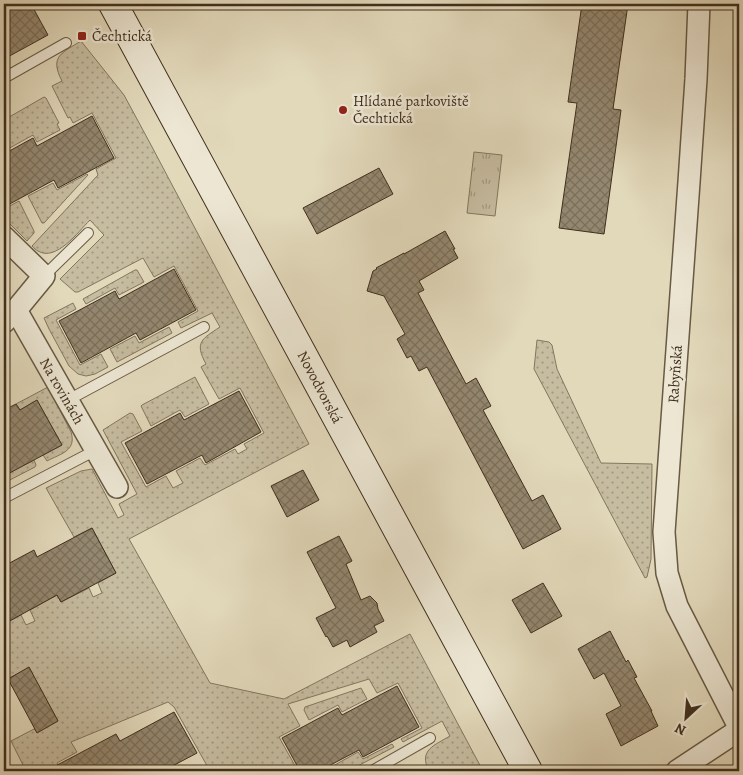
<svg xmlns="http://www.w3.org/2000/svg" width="743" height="775" viewBox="0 0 743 775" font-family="Alegreya,serif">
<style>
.grass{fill:url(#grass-dots);stroke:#83765e}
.park{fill:url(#park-tufts);stroke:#83765e}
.building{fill:url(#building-cross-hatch);stroke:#402f1d}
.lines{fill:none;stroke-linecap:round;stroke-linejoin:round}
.service-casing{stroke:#685a44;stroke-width:12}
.minor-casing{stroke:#685a44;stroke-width:24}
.secondary-casing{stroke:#402f1d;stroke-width:30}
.service{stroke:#ece6d3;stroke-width:10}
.minor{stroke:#ece6d3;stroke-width:21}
.secondary{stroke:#ece6d3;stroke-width:28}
.poi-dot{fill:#8f2418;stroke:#ece6d3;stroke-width:2}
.labels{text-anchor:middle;stroke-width:5;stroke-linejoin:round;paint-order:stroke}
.poi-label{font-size:15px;fill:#402f1d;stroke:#ece6d3;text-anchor:start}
.street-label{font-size:15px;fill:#402f1d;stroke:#ece6d3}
</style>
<defs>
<pattern id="grass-dots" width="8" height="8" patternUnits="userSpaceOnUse" patternTransform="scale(1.25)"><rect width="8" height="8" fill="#c6bca0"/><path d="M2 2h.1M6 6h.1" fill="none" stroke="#a29982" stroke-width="1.8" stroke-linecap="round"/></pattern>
<pattern id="park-tufts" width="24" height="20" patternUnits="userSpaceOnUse" patternTransform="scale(1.25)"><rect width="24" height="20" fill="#c6bca0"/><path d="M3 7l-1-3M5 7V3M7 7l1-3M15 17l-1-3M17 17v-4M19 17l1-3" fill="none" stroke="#a29982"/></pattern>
<pattern id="building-cross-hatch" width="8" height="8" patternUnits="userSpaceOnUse" patternTransform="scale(1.25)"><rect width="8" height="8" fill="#94876f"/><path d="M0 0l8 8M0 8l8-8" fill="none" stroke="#7a6f5b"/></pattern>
</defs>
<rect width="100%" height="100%" fill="#e2d9bb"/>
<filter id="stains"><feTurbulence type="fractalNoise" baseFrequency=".004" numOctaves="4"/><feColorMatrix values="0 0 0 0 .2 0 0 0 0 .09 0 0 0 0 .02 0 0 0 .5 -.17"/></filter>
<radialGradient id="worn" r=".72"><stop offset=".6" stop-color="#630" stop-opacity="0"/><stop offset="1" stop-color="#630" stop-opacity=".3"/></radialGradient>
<!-- grass -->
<g class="grass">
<path d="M 81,41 L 124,95 L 151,145 L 309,444 L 129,539 L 210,683 L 284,699 L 410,634 L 483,771 L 429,771 C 418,750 435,745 450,736 L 442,721 L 403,742 L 401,739 L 422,728 L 398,683 L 377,693 L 369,679 L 288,704 L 300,726 L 279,737 L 298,771 L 210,771 L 174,707 L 168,702 L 71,742 L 77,752 L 57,763 L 61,771 L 26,771 L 11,741 L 34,729 L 37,732 L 58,721 L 29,668 L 8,679 L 9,682 L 4,684 L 4,624 L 21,615 L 26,625 L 35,621 L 30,610 L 57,595 L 61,602 L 89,588 L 93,597 L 102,593 L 98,583 L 116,573 L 92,528 L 74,537 L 46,488 L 81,471 L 92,469 L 118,518 L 124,515 L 119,504 L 137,494 L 103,430 L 130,413 L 133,414 L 142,431 L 121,442 L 146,487 L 166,476 L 173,488 L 183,483 L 176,471 L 200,458 L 205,465 L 235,449 L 238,454 L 247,449 L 244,444 L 264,433 L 240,388 L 219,399 L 201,367 L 206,364 C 194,342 202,339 220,327 L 212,313 L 181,328 L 178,322 L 198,311 L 174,266 L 154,277 L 143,258 L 78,292 L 75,292 L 60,279 L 104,235 L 90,220 C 78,232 56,262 38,251 C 36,250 34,248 32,246 L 98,175 L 96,169 L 116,158 L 92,113 L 73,123 L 70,117 L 68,118 L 52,86 L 62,81 C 49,56 62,53 81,41 Z"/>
<polygon points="44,97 46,98 59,123 57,124 60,130 37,142 33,135 6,150 4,145 4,120"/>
<polygon points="87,174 88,175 44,223 42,223 28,196 53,183 57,190"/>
<polygon points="19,201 34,231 34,233 27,241 4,218 4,209"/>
<polygon points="135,270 137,270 144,282 119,295 115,288 86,304 83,299"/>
<polygon points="73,303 76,309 56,320 80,365 101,354 108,367 95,374 86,376 78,374 69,366 49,329 44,318"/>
<polygon points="169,327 172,333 117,362 110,349 135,336 139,343"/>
<polygon points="537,340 549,342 552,345 557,369 601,463 652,464 651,559 647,577 645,578 534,369"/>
<polygon points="195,377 209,404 185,417 180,410 151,426 141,406 142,405"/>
<path d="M 48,387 L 71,432 C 77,451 60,454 47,461 L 43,455 L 62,445 L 37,400 L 20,410 L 16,404 Z"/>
<polygon points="34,460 36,465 35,467 4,483 4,471 6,474"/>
<polygon points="361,688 367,699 342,712 338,705 309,720 304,710 305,707"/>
<polygon points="392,744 394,747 348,771 336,771 333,766 358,752 363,759"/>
</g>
<!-- park -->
<polygon class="park" points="474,152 502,155 495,216 467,213"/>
<!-- building -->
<g class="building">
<polygon points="4,4 31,4 48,35 4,59"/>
<polygon points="582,4 628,4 613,109 621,110 604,234 559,228 577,103 568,102"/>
<polygon points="92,116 114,158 58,188 54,180 4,207 4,154 33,138 37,146"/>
<polygon points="379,168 393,194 317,234 303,208"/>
<polygon points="445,231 455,249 453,249 458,258 419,281 424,290 418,293 466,384 476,378 491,406 483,410 532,501 543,495 561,529 523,549 427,367 419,371 411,356 407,358 397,339 405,334 384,296 367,291 373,271 377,269 376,268 404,253 404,254"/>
<polygon points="174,269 196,310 140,340 136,333 81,363 59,321 115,291 119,299"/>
<polygon points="239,391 261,432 206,463 202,455 147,484 125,443 180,413 184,420"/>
<polygon points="37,400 62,445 4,476 4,410 16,404 20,410"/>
<polygon points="303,470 319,500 287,517 271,486"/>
<polygon points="92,528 116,573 61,602 57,595 4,624 4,566 34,550 37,557"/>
<polygon points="339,536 352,561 346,564 361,600 370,596 377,603 378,609 384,621 374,626 377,632 350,647 347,640 333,647 327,636 326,637 316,618 336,608 307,552"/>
<polygon points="543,583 562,616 531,633 512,600"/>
<polygon points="610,631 626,662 628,660 637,677 634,678 652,711 651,711 658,726 621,746 606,714 621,706 604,673 594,679 578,649"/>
<polygon points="29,667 58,721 37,733 8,679"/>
<polygon points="397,686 419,727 363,757 359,750 319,771 300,771 282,738 338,708 342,715"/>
<polygon points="174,712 197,753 163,771 46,771 116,734 120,741"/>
</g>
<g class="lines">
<defs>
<g id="service">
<polyline points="4,78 66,43"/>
<polyline points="44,276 88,233"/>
<polyline points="68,400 204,327"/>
<polyline points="4,498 96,450"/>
<polyline points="372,771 430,738"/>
</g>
<g id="minor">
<polyline points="699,4 696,79 689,182 664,532 667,573 677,606 739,727"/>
<polyline points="4,237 44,276 16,310 4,322"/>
<polyline points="16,310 117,487"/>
<polyline points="677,771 739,730"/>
</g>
<polyline id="secondary" points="113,4 528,771"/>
</defs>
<!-- service casing -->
<use href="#service" class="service-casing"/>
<!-- minor casing -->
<use href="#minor" class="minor-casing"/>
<!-- secondary casing -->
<use href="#secondary" class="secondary-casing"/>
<!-- service -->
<use href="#service" class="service"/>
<!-- minor -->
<use href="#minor" class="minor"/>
<!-- secondary -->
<use href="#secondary" class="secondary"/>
</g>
<!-- markers -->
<g class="poi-dot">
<rect x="77" y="31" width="10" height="10" rx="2.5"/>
<circle cx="343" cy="110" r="5"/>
</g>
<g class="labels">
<!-- poi labels -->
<g class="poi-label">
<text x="92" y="41">Čechtická</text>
<text x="353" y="106">Hlídané parkoviště<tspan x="353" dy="17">Čechtická</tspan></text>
</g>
<!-- street labels -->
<g class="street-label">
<text transform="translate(675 374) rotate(-86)" y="5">Rabyňská</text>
<text transform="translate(320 387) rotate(62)" y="5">Novodvorská</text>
<text transform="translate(62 391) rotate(60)" y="5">Na rovinách</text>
</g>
</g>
<!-- margin -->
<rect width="743" height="775" fill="none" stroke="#e2d9bb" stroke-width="20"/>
<rect x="5" y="5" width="733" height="765" fill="none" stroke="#402f1d" stroke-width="2.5"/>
<rect x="10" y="10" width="723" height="755" fill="none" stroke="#402f1d"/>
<!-- north arrow -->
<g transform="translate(686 718) rotate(206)" stroke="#ece6d3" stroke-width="4" paint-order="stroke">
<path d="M0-4L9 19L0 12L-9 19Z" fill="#402f1d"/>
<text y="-8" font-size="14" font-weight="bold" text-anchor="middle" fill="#402f1d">N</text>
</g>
<rect width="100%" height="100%" filter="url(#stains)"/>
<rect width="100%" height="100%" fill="url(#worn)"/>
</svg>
